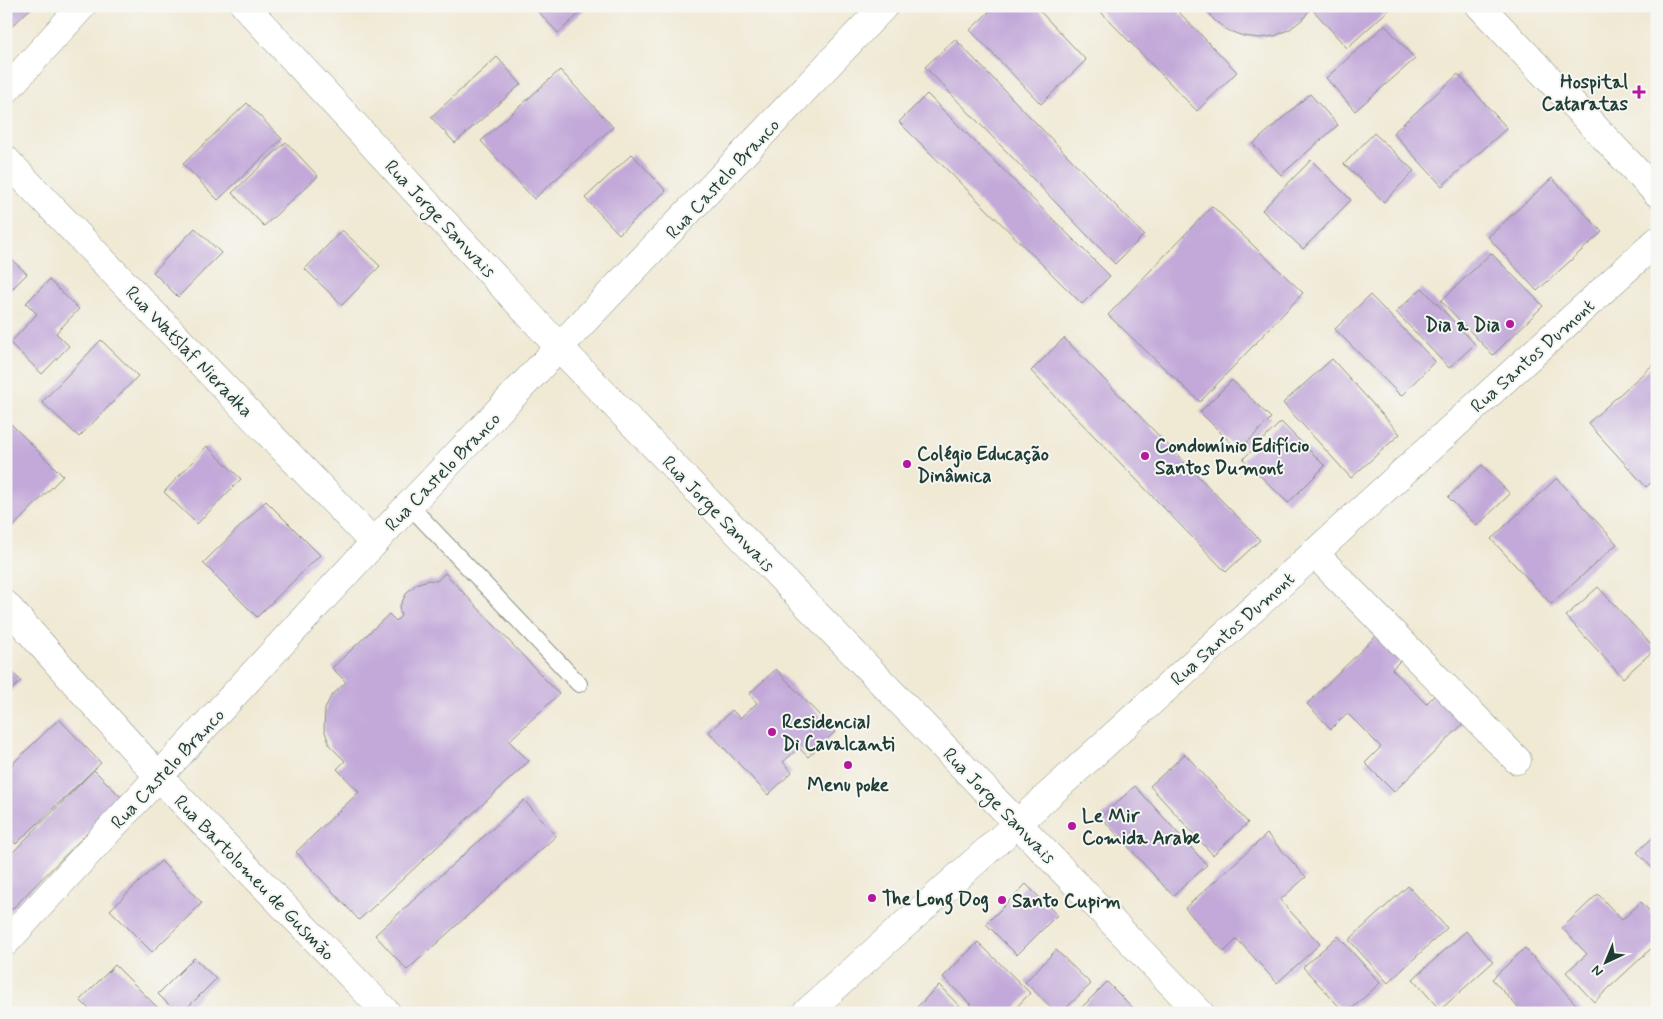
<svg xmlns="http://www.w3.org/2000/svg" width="1663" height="1019" viewBox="0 0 1663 1019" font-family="Mynerve,sans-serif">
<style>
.building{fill:#c2a9d9}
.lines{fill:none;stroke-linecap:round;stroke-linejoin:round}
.service-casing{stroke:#889384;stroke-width:18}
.minor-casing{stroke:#889384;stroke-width:29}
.service{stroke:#fff;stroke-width:16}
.minor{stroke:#fff;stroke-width:28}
.poi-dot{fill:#b5179e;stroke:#f6f6f2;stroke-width:2}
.labels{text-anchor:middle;stroke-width:4;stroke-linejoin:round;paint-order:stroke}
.poi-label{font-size:19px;font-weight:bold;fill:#1f3d34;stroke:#f6f6f2;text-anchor:start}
.street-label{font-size:19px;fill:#1f3d34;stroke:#f6f6f2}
</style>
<rect width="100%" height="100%" fill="#f6f6f2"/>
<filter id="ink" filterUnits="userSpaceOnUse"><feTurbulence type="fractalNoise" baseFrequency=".02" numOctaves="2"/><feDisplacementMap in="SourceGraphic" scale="10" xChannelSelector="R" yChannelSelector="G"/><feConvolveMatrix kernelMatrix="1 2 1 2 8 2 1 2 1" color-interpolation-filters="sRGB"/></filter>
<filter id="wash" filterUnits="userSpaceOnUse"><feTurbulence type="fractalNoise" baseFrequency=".0096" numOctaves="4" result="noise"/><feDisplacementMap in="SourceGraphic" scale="20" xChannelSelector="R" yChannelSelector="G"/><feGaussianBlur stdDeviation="1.12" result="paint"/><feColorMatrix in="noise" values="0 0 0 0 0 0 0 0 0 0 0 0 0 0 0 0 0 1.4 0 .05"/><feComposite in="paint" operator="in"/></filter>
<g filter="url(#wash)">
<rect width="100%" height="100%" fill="#f0e9d4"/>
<g id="blocks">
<!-- building -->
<g class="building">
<polygon points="6,6 33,6 6,32"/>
<polygon points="533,6 588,6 558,33"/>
<polygon points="995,6 1035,6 1086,60 1041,104 970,30"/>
<polygon points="1095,6 1173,6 1237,72 1197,111"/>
<polygon points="1203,6 1312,6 1303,19 1290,29 1275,36 1259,38 1243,36 1227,30 1214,20"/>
<polygon points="1317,6 1393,6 1347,48 1313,10"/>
<polygon points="1385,25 1415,59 1355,111 1326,78"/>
<polygon points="955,39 1144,235 1115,264 925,67"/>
<polygon points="497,57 521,84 455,143 431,117"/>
<polygon points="560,70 613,127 534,199 481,141"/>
<polygon points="1458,74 1507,128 1442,186 1393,133"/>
<polygon points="927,94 1110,276 1082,304 899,122"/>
<polygon points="1310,94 1338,125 1281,175 1253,144"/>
<polygon points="247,103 282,139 218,200 183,164"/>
<polygon points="1374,133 1414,171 1384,202 1344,164"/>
<polygon points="286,142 318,176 264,226 232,193"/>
<polygon points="632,154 666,191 619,234 585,198"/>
<polygon points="1311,160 1351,200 1303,249 1262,210"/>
<polygon points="1552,178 1602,232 1537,291 1488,237"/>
<polygon points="1212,206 1303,293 1200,402 1108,315"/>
<polygon points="195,228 221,253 178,297 153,272"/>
<polygon points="342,230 380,266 342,305 305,269"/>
<polygon points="1491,253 1543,306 1493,355 1441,301"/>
<polygon points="6,254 27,274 6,295"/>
<polygon points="49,280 79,309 56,333 69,346 42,374 10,343 37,314 26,303"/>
<polygon points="1422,288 1475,344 1449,368 1396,312"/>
<polygon points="1370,295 1435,361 1401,396 1335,329"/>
<polygon points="1064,338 1260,540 1226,572 1031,371"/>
<polygon points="101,340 138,376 79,437 42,402"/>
<polygon points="1332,359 1400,434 1351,478 1283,403"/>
<polygon points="1657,361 1657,478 1646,487 1588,423"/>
<polygon points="1232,380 1271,418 1239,451 1200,412"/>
<polygon points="1281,422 1325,466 1288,503 1243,459"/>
<polygon points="10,423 63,476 9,531 6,528 6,428"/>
<polygon points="207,446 241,479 197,524 164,492"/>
<polygon points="1482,465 1510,494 1477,526 1448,497"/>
<polygon points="1557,478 1617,544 1551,604 1491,539"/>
<polygon points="266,501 320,555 257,617 203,563"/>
<polygon points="445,573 559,694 509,741 529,761 359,920 296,852 359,792 337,769 345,761 330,746 324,729 325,709 331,696 346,682 332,668 389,614 396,621 401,616 399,608 407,592 418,583 429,580 437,581"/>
<polygon points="1598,587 1655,649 1623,678 1566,616"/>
<polygon points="1382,630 1406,655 1392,669 1426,704 1441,689 1469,718 1394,792 1365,763 1381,747 1347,713 1331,729 1307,704"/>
<polygon points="6,666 21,681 6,695"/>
<polygon points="776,669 835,732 808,757 799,748 783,762 792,772 768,795 709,732 732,710 740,718 757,703 749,694"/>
<polygon points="59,719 101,763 16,844 6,835 6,770"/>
<polygon points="1185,754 1248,823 1213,855 1150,786"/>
<polygon points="94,770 122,798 6,915 6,859"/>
<polygon points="1135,786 1207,865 1173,896 1101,817"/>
<polygon points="524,800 556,836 407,970 375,935"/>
<polygon points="1267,834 1306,877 1280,900 1320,944 1277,983 1237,939 1224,952 1185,908"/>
<polygon points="1657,834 1657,873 1637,852"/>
<polygon points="161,861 202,903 152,952 110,910"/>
<polygon points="1026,884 1057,915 1017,955 986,924"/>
<polygon points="1408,886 1447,928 1388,983 1349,940"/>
<polygon points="1598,894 1622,920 1641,902 1657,919 1657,943 1594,1002 1566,972 1587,954 1562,928"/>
<polygon points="1466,931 1493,962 1440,1010 1413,979"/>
<polygon points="1338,936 1380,983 1347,1013 1345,1013 1303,967"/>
<polygon points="978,942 1030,993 1011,1013 979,1013 943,977"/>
<polygon points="1525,948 1584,1013 1523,1013 1492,979"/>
<polygon points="1056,950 1091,984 1061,1013 1057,1013 1025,982"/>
<polygon points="194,958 216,979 182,1013 177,1013 158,994"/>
<polygon points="115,965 163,1013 93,1013 80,1000"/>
<polygon points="1107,982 1138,1013 1076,1013"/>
<polygon points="939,985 966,1013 911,1013"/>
</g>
</g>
</g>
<g filter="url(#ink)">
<use href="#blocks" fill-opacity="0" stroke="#889384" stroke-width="1"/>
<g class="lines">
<defs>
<polyline id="service" points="409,505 579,684"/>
<g id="minor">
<polyline points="245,6 560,348 1200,1013"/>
<polyline points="1480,6 1657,193"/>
<polyline points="6,90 82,6"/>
<polyline points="6,160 374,543"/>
<polyline points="1314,553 1517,760"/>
<polyline points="6,605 159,777 387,1013"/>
<polyline points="6,942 409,505 884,6"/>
<polyline points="806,1013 1018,823 1657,241"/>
</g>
</defs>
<!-- service casing -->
<use href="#service" class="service-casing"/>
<!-- minor casing -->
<use href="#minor" class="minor-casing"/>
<!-- service -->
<use href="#service" class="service"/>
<!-- minor -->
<use href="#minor" class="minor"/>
</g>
</g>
<!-- markers -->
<g class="poi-dot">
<path d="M1636.5 84.5h5v5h5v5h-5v5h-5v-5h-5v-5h5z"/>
<circle cx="1510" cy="324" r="5"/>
<circle cx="1145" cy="456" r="5"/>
<circle cx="907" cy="464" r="5"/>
<circle cx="772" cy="732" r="5"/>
<circle cx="848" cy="765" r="5"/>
<circle cx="1072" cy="826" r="5"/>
<circle cx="872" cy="898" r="5"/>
<circle cx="1002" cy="900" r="5"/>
</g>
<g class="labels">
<!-- poi labels -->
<g class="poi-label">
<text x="1628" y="88" text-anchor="end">Hospital<tspan x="1628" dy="22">Cataratas</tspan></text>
<text x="1500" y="331" text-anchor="end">Dia a Dia</text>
<text x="1155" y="452">Condomínio Edifício<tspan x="1155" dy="22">Santos Dumont</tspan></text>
<text x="917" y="460">Colégio Educação<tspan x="917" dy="22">Dinâmica</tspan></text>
<text x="782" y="728">Residencial<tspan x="782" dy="22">Di Cavalcanti</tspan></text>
<text x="848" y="791" text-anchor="middle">Menu poke</text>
<text x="1082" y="822">Le Mir<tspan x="1082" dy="22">Comida Arabe</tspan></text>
<text x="882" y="905">The Long Dog</text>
<text x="1012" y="907">Santo Cupim</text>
</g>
<!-- street labels -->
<g class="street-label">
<text transform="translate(722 178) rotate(-47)" y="7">Rua Castelo Branco</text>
<text transform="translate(441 218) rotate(47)" y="7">Rua Jorge Sanwais</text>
<text transform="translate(190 351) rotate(46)" y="7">Rua Watslaf Nieradka</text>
<text transform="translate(1532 355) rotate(-42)" y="7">Rua Santos Dumont</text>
<text transform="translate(442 471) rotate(-46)" y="7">Rua Castelo Branco</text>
<text transform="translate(719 513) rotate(46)" y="7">Rua Jorge Sanwais</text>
<text transform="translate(1232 628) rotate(-42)" y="7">Rua Santos Dumont</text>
<text transform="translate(167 768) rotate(-47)" y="7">Rua Castelo Branco</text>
<text transform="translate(1000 805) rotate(46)" y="7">Rua Jorge Sanwais</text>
<text transform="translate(255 877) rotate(46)" y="7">Rua Bartolomeu de Gusmão</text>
</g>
</g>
<!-- margin -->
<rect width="1663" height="1019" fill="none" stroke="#f6f6f2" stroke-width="25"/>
<!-- north arrow -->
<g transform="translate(1606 962) rotate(224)" stroke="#f6f6f2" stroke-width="4" paint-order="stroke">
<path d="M0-4L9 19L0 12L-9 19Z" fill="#1f3d34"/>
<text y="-8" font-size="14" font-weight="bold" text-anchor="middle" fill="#1f3d34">N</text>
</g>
</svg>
